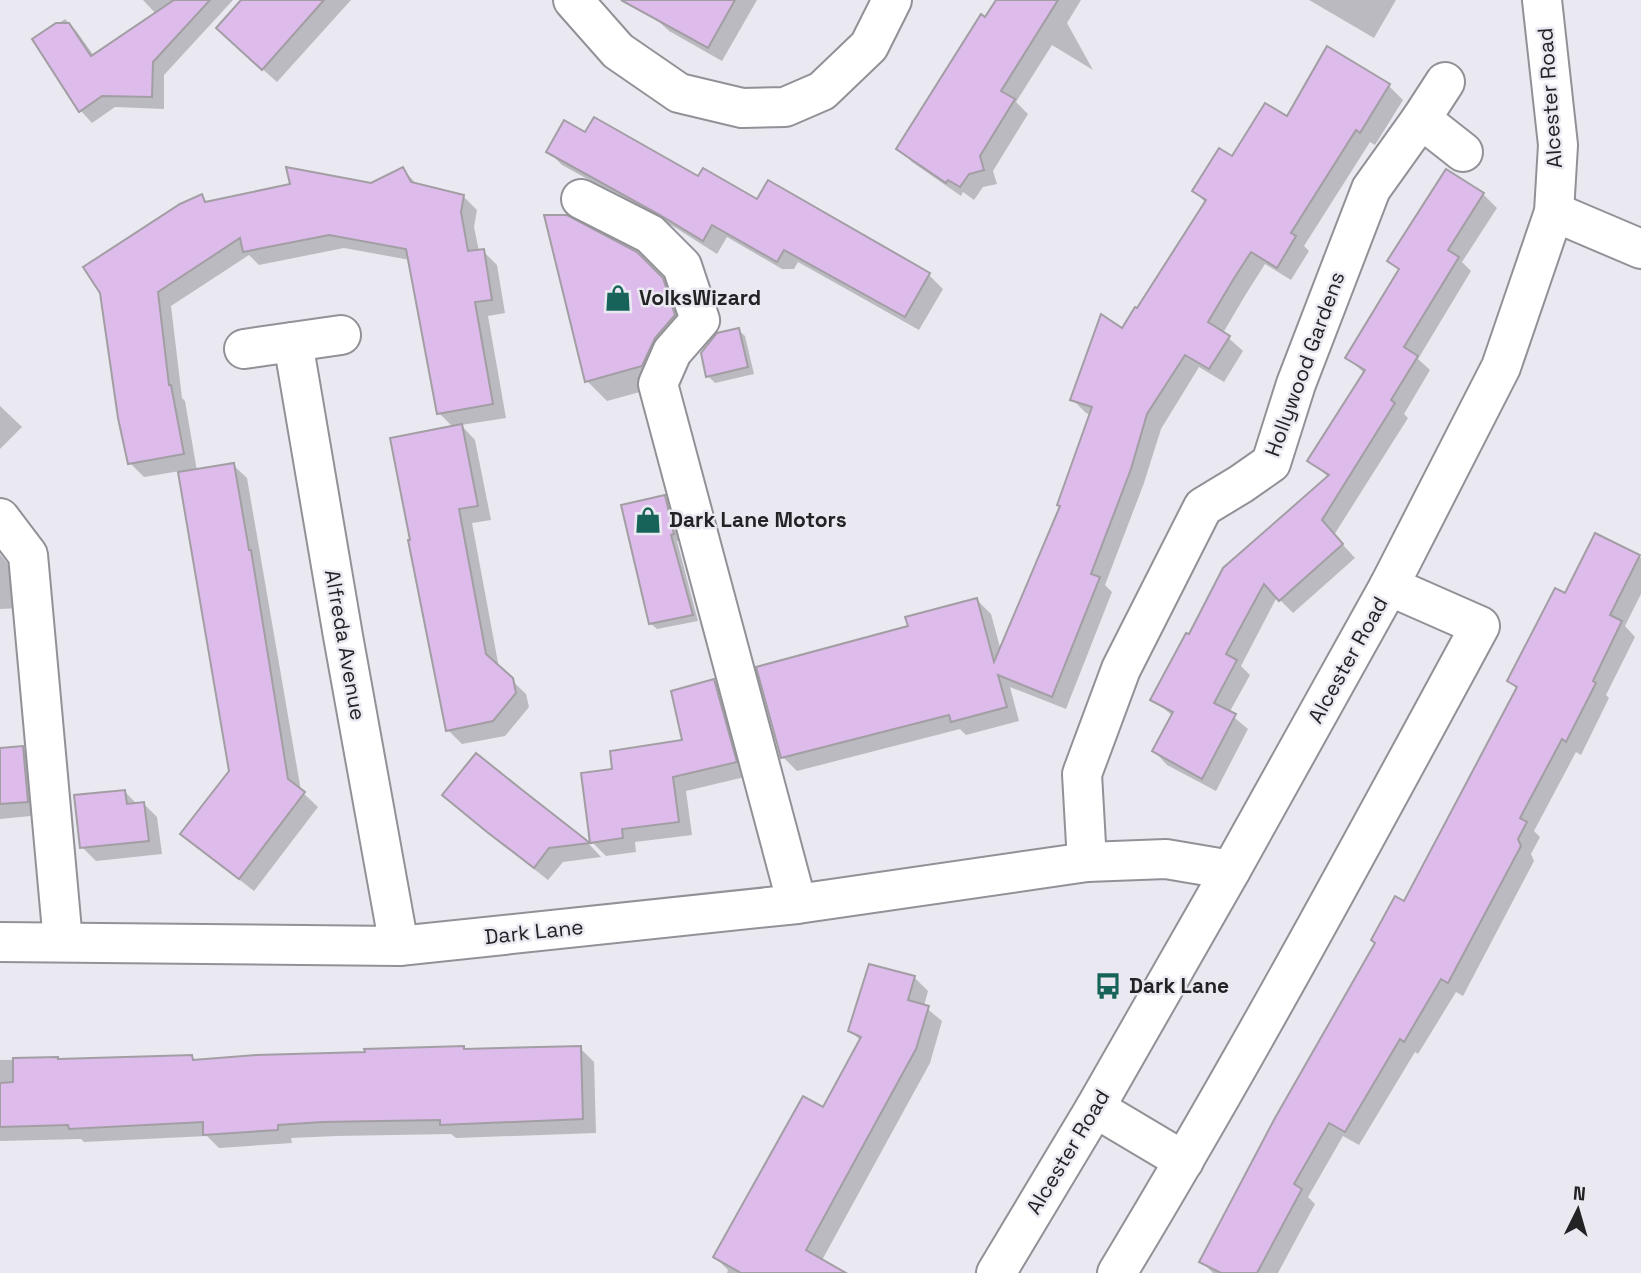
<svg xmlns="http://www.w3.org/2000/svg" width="1641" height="1273" viewBox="0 0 1641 1273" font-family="'Space Grotesk',sans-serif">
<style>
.shadow{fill:#0003}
.building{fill:#ddbcec;stroke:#a29ea4;stroke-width:2}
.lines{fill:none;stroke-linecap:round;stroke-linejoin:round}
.minor-casing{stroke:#919197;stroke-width:42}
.minor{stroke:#fff;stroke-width:38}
.labels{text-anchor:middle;stroke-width:5;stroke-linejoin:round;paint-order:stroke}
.street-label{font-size:21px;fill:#232326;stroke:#eae9f1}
.poi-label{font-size:21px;font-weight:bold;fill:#232326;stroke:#eae9f1;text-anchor:start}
</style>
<rect width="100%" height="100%" fill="#eae9f1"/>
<!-- shadow -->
<g class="shadow">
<polygon points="143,0 233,0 164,75 164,109 115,107 92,123 80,110 34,40 65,19 77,32 94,56 156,14"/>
<polygon points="243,0 351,0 277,82 232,42"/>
<polygon points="665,0 757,0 722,61 669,31 655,18"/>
<polygon points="998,0 1081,0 1067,23 1093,70 1052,45 1016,102 1028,114 993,171 997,184 983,187 974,200 963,192 961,196 912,162 898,148"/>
<polygon points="1309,0 1396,0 1374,38"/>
<polygon points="1328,48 1389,86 1403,100 1375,145 1370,142 1304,246 1309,251 1291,280 1265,264 1246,294 1223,333 1243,351 1224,382 1199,367 1161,429 1144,483 1105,585 1112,592 1066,709 1010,687 1019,721 966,735 960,729 797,771 783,757 910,627 977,600 991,614 1001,651 1061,507 1091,415 1086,413 1072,399 1137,311 1206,203 1194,191 1232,158 1287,119"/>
<polygon points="586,135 758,202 769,183 929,275 943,289 919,330 798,262 794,269 782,269 727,237 717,254 676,228 562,165 548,151"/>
<polygon points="403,169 418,186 463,196 477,210 474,227 479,251 483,251 497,265 505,313 488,316 506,418 461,425 475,440 491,520 472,523 499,668 526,694 529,707 505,736 462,744 448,730 453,427 439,413 410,260 344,248 259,265 249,255 171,306 182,398 185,401 197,471 233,465 247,478 301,791 318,807 254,891 197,847 183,834 231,771 180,471 144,477 130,463 102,293 201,196 208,203 372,185"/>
<polygon points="1447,171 1483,194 1497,208 1462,262 1471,271 1418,359 1430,370 1404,414 1408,418 1334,535 1355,558 1293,613 1277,597 1241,666 1250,675 1229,713 1248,729 1216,791 1167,765 1154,751 1173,716 1152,699 1190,637 1329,478 1310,460 1364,373 1347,357 1400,271 1389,261"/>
<polygon points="636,253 683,300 662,386 607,401 587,381"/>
<polygon points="738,330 745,336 754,374 715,383 708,376"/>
<polygon points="0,406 22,427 0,449"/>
<polygon points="665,497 671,504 680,541 677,541 698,621 657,629 650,623"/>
<polygon points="0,554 20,579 23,608 0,609"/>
<polygon points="1639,556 1641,558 1641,594 1625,626 1635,637 1606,695 1609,698 1581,755 1576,752 1534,831 1540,837 1531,854 1534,861 1463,996 1456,992 1418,1054 1415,1052 1359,1145 1343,1136 1308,1197 1315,1204 1278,1273 1213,1273 1201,1261 1404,903 1518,690 1509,681 1566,596"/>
<polygon points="714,681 728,694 749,776 686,791 692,835 635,842 636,852 606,856 592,842 614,771 684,741"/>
<polygon points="23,747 37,761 41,815 0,819 0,750"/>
<polygon points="477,755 589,844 601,857 563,862 548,880 458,809 445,795"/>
<polygon points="125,792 137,804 143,803 157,817 162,854 96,861 82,847"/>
<polygon points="914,977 928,991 924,1006 942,1021 930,1063 821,1262 830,1273 727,1273 728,1270 715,1257 824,1109 861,1041 850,1030"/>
<polygon points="463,1048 466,1050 580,1048 594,1062 596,1133 456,1138 451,1134 337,1136 291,1138 292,1143 219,1148 207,1136 84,1142 81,1139 0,1141 0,1060 57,1059 59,1061 192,1057 196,1061"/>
</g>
<!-- building -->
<g class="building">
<polygon points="174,0 210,0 153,62 152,97 102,96 79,112 32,39 56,23 69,23 91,56"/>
<polygon points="241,0 324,0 262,70 216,28"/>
<polygon points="621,0 735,0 708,48"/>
<polygon points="996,0 1058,0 1001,91 1015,99 980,156 984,170 969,174 960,187 948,180 946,183 896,149 981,14 985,17"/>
<polygon points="1327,46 1390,84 1360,133 1356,130 1291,233 1296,236 1277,268 1251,252 1233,280 1208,322 1230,336 1209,369 1185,355 1147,414 1131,469 1091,574 1100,577 1052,697 998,675 1007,707 951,722 949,715 781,758 756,667 908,626 905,617 977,598 994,662 1060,506 1057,505 1092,407 1070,400 1101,314 1122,328 1135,307 1137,308 1206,200 1192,191 1219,148 1232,156 1265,103 1287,116"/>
<polygon points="594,117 698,176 703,168 757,199 768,180 930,273 905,317 784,250 777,262 712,225 703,241 660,215 546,152 564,120 585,132"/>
<polygon points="286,167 371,183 403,167 411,182 464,195 461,212 468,251 484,249 492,300 475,302 493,404 437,414 406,249 329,235 243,252 240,238 158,292 169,385 171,385 184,454 128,464 118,418 100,293 83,267 180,204 202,194 205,202 290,184"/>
<polygon points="1446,169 1484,193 1448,250 1459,257 1404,347 1418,356 1391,400 1395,403 1322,520 1343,544 1279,601 1264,584 1226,654 1237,660 1214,703 1236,714 1202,779 1152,751 1173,712 1150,700 1186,633 1189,634 1223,568 1329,475 1307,461 1365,370 1345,358 1399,269 1387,261"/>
<polygon points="544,215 567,215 637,252 663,278 675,315 655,338 642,366 585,382"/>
<polygon points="739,328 748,367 706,377 701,353 717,333"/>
<polygon points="462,424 478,506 459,509 486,654 513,678 516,693 493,721 446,731 408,540 410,540 390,438"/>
<polygon points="234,463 249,550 251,550 288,779 305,792 239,879 180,834 229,771 178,472"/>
<polygon points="665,495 674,534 671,535 693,615 649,624 621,505"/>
<polygon points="1595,533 1640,555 1610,615 1622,621 1593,681 1596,683 1566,742 1562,739 1520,818 1527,822 1518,839 1521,846 1448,983 1441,979 1404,1042 1400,1039 1345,1132 1329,1123 1294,1184 1302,1189 1257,1273 1221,1273 1199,1262 1275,1118 1375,943 1371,940 1395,896 1404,901 1517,687 1507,681 1555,588 1565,593"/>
<polygon points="714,679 737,762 673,777 679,822 622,829 623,838 590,843 581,773 612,769 610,751 682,740 671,691"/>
<polygon points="23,746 28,802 0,804 0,748"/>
<polygon points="476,753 521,789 590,843 549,848 534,868 487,832 442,795"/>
<polygon points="125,790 127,804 144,802 149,841 80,848 74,795"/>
<polygon points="869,964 915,976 908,1000 929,1006 916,1049 806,1250 846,1273 741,1273 713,1257 803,1096 823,1107 861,1037 848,1031"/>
<polygon points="464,1046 464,1049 581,1046 583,1119 440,1125 440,1120 322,1122 278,1125 278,1130 203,1135 203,1122 69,1129 68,1125 0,1127 0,1083 13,1082 13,1058 58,1057 58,1059 192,1055 193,1060 256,1055 365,1052 364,1049"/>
</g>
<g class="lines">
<defs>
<g id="minor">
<polyline points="573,0 618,51 679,93 742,108 785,107 822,91 869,46 892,0"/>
<polyline points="1421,119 1463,152"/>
<polyline points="581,199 650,234 682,266 700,320 672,352 658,384 797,904"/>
<polyline points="1554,212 1641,249"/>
<polyline points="293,342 343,636 399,946"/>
<polyline points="244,349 341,335"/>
<polyline points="0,518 28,555 63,942"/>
<polyline points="1087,862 1082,774 1121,669 1203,507 1241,484 1271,463 1296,384 1371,189 1421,119 1445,82"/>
<polyline points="0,942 399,946 797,904 1087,862 1166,859 1231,870"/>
<polyline points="1095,1108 1184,1161"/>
<polyline points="996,1273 1095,1108 1231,870 1389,586 1501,367 1554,212 1558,145 1542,0"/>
<path d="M 1117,1273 C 1245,1061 1362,844 1480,626 L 1389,586"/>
</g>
</defs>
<!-- minor casing -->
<use href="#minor" class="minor-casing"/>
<!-- minor -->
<use href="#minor" class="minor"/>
</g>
<!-- icons -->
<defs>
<symbol id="shop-bare" viewBox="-9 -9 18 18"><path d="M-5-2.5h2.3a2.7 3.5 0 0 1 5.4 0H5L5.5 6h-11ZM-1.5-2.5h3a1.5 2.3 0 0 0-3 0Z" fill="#186359" stroke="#eae9f1" stroke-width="2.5" paint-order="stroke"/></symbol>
<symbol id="bus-bare" viewBox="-9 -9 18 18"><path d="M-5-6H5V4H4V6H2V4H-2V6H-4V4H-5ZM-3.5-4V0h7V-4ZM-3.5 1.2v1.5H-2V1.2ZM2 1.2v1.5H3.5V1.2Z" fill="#186359" stroke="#eae9f1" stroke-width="2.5" paint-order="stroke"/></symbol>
</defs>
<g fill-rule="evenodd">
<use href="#shop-bare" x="599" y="279" width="38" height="38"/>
<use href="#shop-bare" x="629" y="501" width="38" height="38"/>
<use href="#bus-bare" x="1089" y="967" width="38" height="38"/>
</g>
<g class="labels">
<!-- street labels -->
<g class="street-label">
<text transform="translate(1550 98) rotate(-94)" y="7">Alcester Road</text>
<text transform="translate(1305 364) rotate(-70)" y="7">Hollywood Gardens</text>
<text transform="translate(345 645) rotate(80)" y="7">Alfreda Avenue</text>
<text transform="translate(1348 660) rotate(-61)" y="7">Alcester Road</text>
<text transform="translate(534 932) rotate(-6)" y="7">Dark Lane</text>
<text transform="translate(1068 1152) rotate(-59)" y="7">Alcester Road</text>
</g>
<!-- poi labels -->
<g class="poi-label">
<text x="639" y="305">VolksWizard</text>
<text x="669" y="527">Dark Lane Motors</text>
<text x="1129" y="993">Dark Lane</text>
</g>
</g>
<!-- north arrow -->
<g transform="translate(1578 1210) rotate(5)" stroke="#eae9f1" stroke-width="5" paint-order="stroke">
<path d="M0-5L12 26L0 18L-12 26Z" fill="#232326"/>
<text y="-10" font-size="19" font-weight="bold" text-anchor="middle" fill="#232326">N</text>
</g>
</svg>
